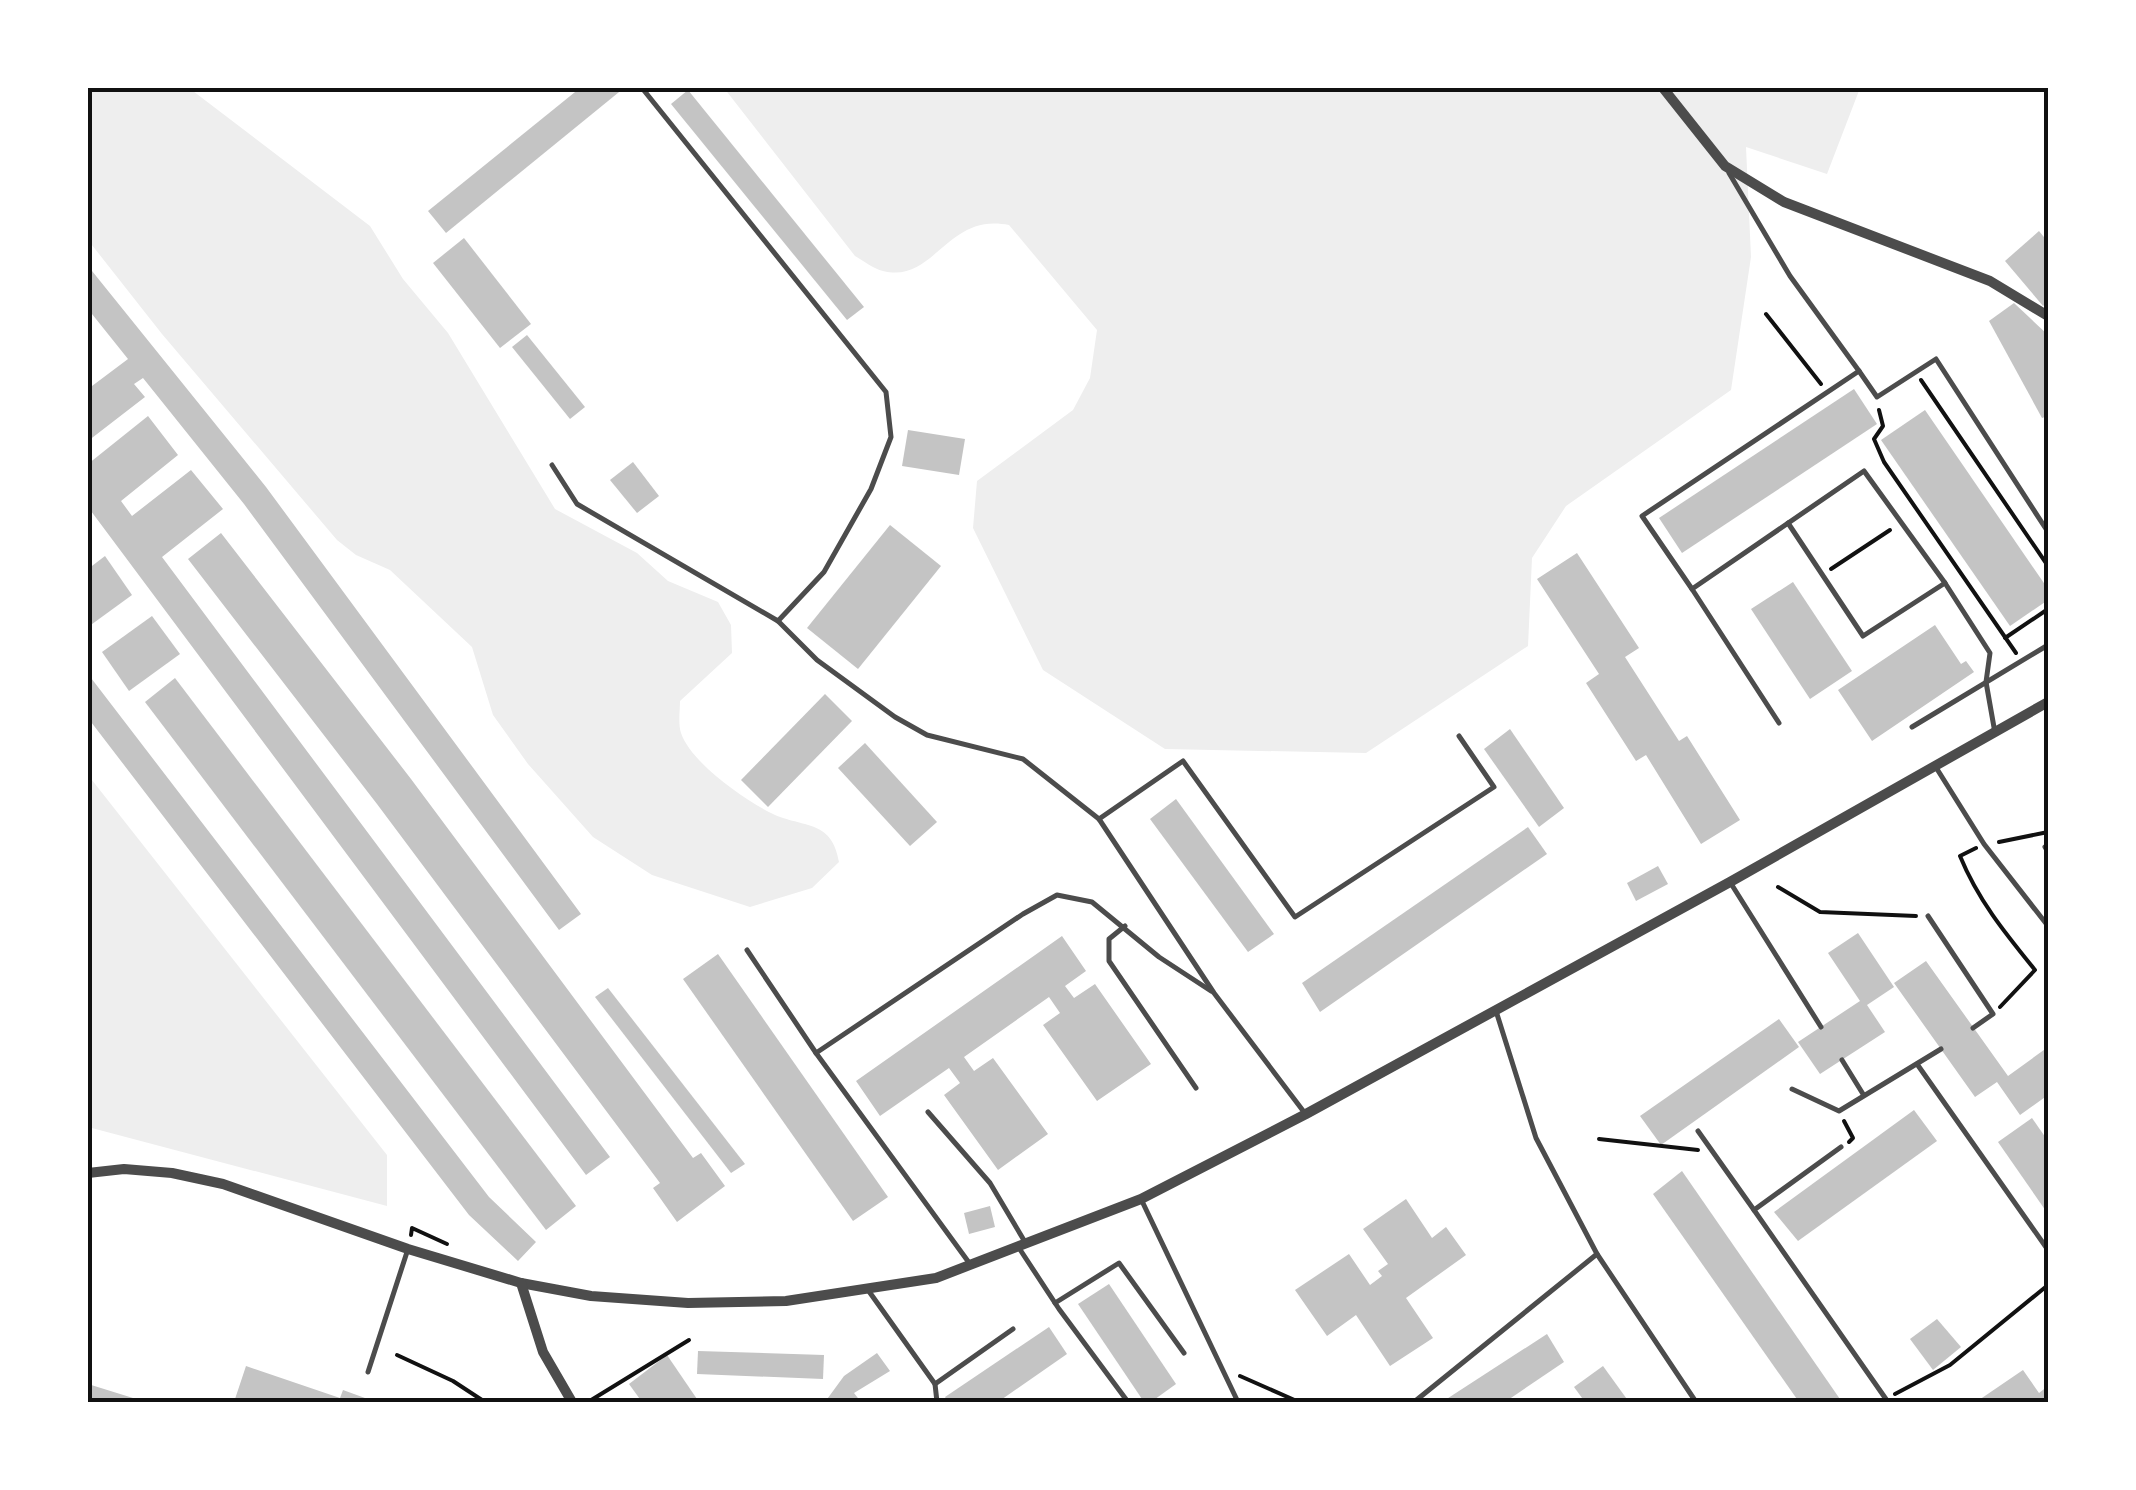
<svg xmlns="http://www.w3.org/2000/svg" width="2136" height="1490" viewBox="0 0 2136 1490" font-family="Merriweather,serif">
<style>
.green{fill:#eee}
.building{fill:#c4c4c4}
.lines{fill:none;stroke-linecap:round;stroke-linejoin:round}
.path{stroke:#111;stroke-width:4}
.service{stroke:#4c4c4c;stroke-width:5}
.minor{stroke:#4c4c4c;stroke-width:10}
.neatline{fill:none;stroke:#111;stroke-width:4}
</style>
<rect width="100%" height="100%" fill="#fff"/>
<!-- green -->
<g class="green">
<path d="M 88,88 L 189,88 L 370,226 L 403,279 L 448,333 L 555,509 L 637,553 L 668,581 L 718,602 L 731,625 L 732,653 L 680,701 C 680,710 678,724 681,733 C 691,763 747,802 775,815 C 807,828 832,821 839,862 L 812,888 L 750,907 L 652,875 L 593,837 L 528,764 L 493,715 L 472,647 L 390,570 L 356,555 L 337,540 L 162,334 L 88,240 Z"/>
<path d="M 724,88 L 1860,88 L 1827,174 L 1746,147 L 1751,257 L 1731,390 L 1566,506 L 1532,558 L 1528,646 L 1366,753 L 1165,749 L 1043,670 L 973,528 L 977,481 L 1073,410 L 1090,378 L 1097,330 L 1009,225 C 946,212 935,284 883,271 C 874,269 864,261 855,256 Z"/>
<polygon points="88,775 387,1155 387,1206 88,1127"/>
</g>
<!-- building -->
<g class="building">
<polygon points="580,88 624,88 446,233 428,211"/>
<polygon points="688,90 864,307 847,320 671,104"/>
<polygon points="2039,231 2048,242 2048,302 2043,306 2005,261"/>
<polygon points="464,238 531,324 500,348 433,263"/>
<polygon points="88,266 266,487 581,914 559,930 244,504 143,378 134,384 145,397 88,441 88,389 128,359 88,309"/>
<polygon points="2014,303 2048,335 2048,416 2042,418 1989,321"/>
<polygon points="527,335 585,407 570,419 512,347"/>
<polygon points="1854,389 1877,424 1682,553 1659,518"/>
<polygon points="1925,410 2048,589 2048,600 2010,626 1881,440"/>
<polygon points="148,416 178,455 121,501 132,516 191,470 223,509 162,557 610,1157 586,1175 88,507 88,464"/>
<polygon points="908,430 965,439 959,475 902,466"/>
<polygon points="633,462 659,496 637,513 610,480"/>
<polygon points="890,525 941,566 858,669 807,628"/>
<polygon points="221,533 411,779 693,1158 701,1153 725,1186 677,1222 653,1188 660,1183 377,804 188,559"/>
<polygon points="1577,553 1639,648 1625,657 1679,741 1687,736 1740,820 1701,844 1646,755 1636,761 1586,683 1599,674 1537,579"/>
<polygon points="105,556 132,595 88,627 88,569"/>
<polygon points="1793,582 1852,671 1810,699 1751,609"/>
<polygon points="152,616 180,654 129,691 102,652"/>
<polygon points="1935,625 1961,664 1966,661 1974,672 1872,741 1838,690"/>
<polygon points="88,674 489,1197 536,1242 518,1261 469,1215 88,718"/>
<polygon points="175,678 576,1206 546,1230 145,702"/>
<polygon points="825,694 852,721 768,807 741,780"/>
<polygon points="1510,729 1564,808 1539,827 1484,749"/>
<polygon points="865,743 937,822 910,846 838,768"/>
<polygon points="1176,799 1274,934 1248,952 1150,819"/>
<polygon points="1528,827 1547,854 1320,1012 1302,983"/>
<polygon points="1658,866 1668,884 1636,901 1627,883"/>
<polygon points="1858,933 1894,987 1867,1005 1885,1032 1820,1074 1798,1042 1860,1001 1828,953"/>
<polygon points="1062,936 1086,971 1065,986 1074,998 1095,984 1151,1064 1097,1101 1043,1025 1060,1013 1049,997 964,1057 974,1071 993,1058 1048,1134 998,1170 944,1095 960,1083 949,1068 880,1116 856,1081"/>
<polygon points="718,954 888,1197 853,1221 683,979"/>
<polygon points="1926,961 2008,1076 2048,1047 2048,1095 2020,1115 1997,1082 1975,1097 1894,983"/>
<polygon points="608,988 745,1164 731,1173 595,997"/>
<polygon points="1779,1019 1799,1047 1661,1145 1640,1116"/>
<polygon points="1914,1110 1937,1141 1798,1241 1774,1212"/>
<polygon points="2032,1118 2048,1141 2048,1214 1998,1142"/>
<polygon points="1682,1171 1842,1402 1799,1402 1653,1194"/>
<polygon points="1406,1199 1432,1238 1446,1227 1466,1255 1406,1298 1433,1338 1390,1366 1356,1315 1327,1336 1295,1290 1349,1254 1370,1285 1382,1276 1378,1271 1388,1264 1363,1229"/>
<polygon points="990,1206 995,1227 969,1234 964,1213"/>
<polygon points="1109,1284 1176,1384 1151,1402 1144,1402 1078,1304"/>
<polygon points="1937,1319 1961,1347 1933,1370 1910,1339"/>
<polygon points="1049,1327 1067,1354 998,1402 948,1402 945,1397"/>
<polygon points="1547,1334 1564,1362 1505,1402 1442,1402"/>
<polygon points="698,1351 824,1355 823,1379 697,1374"/>
<polygon points="877,1353 890,1371 854,1393 861,1402 825,1402 844,1376"/>
<polygon points="667,1355 699,1402 642,1402 629,1384"/>
<polygon points="246,1366 340,1398 343,1390 376,1402 234,1402"/>
<polygon points="1603,1366 1629,1402 1585,1402 1574,1387"/>
<polygon points="2023,1370 2039,1393 2048,1386 2048,1402 2045,1398 2038,1402 1976,1402"/>
<polygon points="88,1384 133,1398 132,1402 88,1402"/>
</g>
<g class="lines">
<!-- path -->
<g class="path">
<polyline points="1766,314 1821,384"/>
<polyline points="1921,380 2048,566"/>
<polyline points="1879,410 1883,426 1874,439 1884,462 2016,653"/>
<polyline points="1831,569 1890,530"/>
<polyline points="2005,638 2048,609"/>
<polyline points="1999,842 2048,832"/>
<path d="M 1976,848 L 1960,856 C 1978,900 2005,933 2035,970 L 2000,1007"/>
<polyline points="1778,887 1820,912 1916,916"/>
<polyline points="1844,1121 1853,1138 1849,1142"/>
<polyline points="1599,1139 1698,1150"/>
<polyline points="411,1235 412,1228 447,1244"/>
<polyline points="397,1355 453,1381 485,1402"/>
<polyline points="1240,1376 1299,1402"/>
<polyline points="1895,1394 1950,1365 2048,1285"/>
<polyline points="588,1402 689,1340"/>
</g>
<!-- service -->
<g class="service">
<polyline points="1729,173 1790,276 1859,371 1642,516 1692,589 1864,471 1945,583 1990,653 1986,682 1995,733"/>
<polyline points="1859,371 1877,397 1936,359 2048,532"/>
<polyline points="552,465 577,504 778,621 824,572 871,489 891,437 886,392 642,88"/>
<polyline points="1788,523 1863,636 1945,583"/>
<polyline points="1692,589 1779,723"/>
<polyline points="778,621 817,660 895,717 927,735 1023,759 1099,819 1214,993 1304,1112"/>
<polyline points="1912,727 2048,645"/>
<polyline points="1937,769 1984,844 2048,926"/>
<polyline points="1099,819 1183,761 1295,917 1494,787 1459,736"/>
<polyline points="2045,847 2048,852"/>
<polyline points="1730,882 1821,1027"/>
<polyline points="1928,916 1993,1014 1973,1028"/>
<polyline points="1125,926 1109,939 1109,961 1196,1088"/>
<polyline points="747,950 816,1053 970,1264"/>
<polyline points="1496,1011 1536,1138 1597,1254"/>
<polyline points="816,1053 1023,914 1057,895 1092,902 1159,957 1211,991"/>
<polyline points="1842,1060 1863,1094"/>
<polyline points="1917,1064 2048,1250"/>
<polyline points="1792,1089 1839,1111 1941,1049"/>
<polyline points="928,1112 990,1183 1025,1242"/>
<polyline points="1698,1131 1754,1210"/>
<polyline points="1841,1147 1754,1210 1888,1402"/>
<polyline points="1141,1199 1238,1402"/>
<polyline points="1019,1248 1059,1309 1128,1402"/>
<polyline points="868,1290 935,1384 1013,1329"/>
<polyline points="1055,1303 1119,1263 1184,1353"/>
<polyline points="368,1372 407,1252"/>
<polyline points="935,1384 937,1402"/>
<polyline points="1414,1402 1597,1254 1696,1402"/>
</g>
<!-- minor -->
<g class="minor">
<polyline points="1663,88 1725,166 1784,202 1990,281 2048,316"/>
<polyline points="88,1173 124,1169 172,1173 223,1184 408,1249 521,1283 591,1296 688,1303 786,1301 936,1278 1141,1199 1306,1114 1730,882 2048,702"/>
<polyline points="521,1283 543,1352 572,1402"/>
</g>
</g>
<!-- border -->
<rect width="2136" height="1490" fill="none" stroke="#ffffff" stroke-width="180"/>
<rect x="90" y="90" width="1956" height="1310" class="neatline"/>
</svg>
